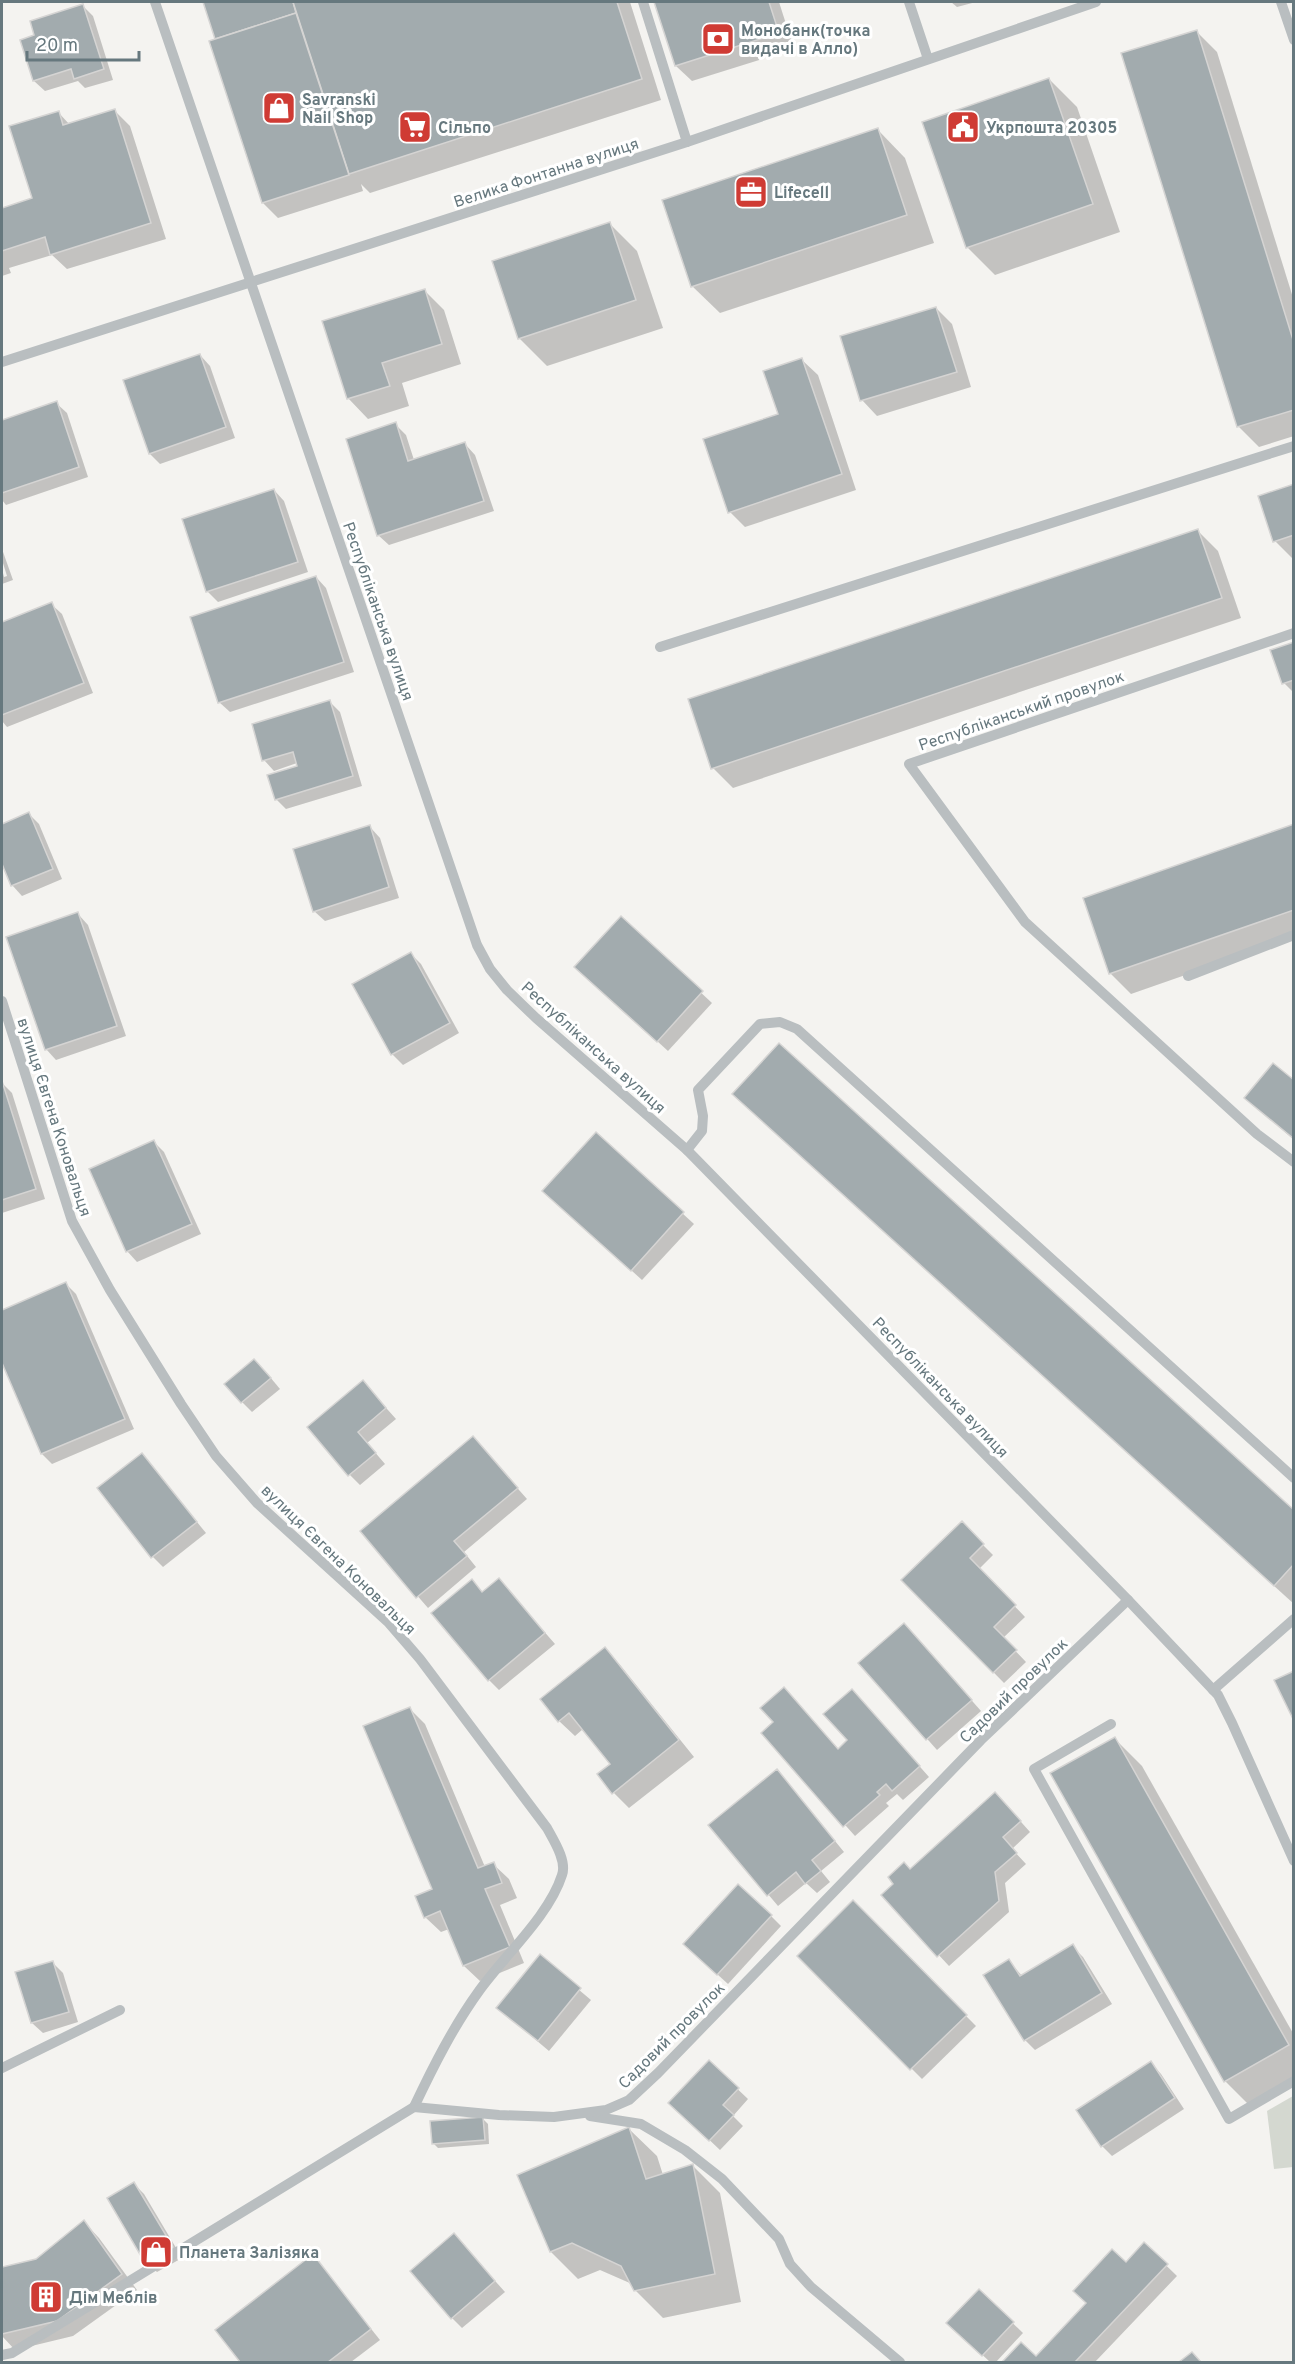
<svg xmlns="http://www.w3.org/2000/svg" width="1295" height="2364" viewBox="0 0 1295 2364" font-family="Overpass,sans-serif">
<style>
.green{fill:#d4d8d0}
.shadow{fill:#0003}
.building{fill:#a2abae;stroke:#d5d4d3;stroke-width:1.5}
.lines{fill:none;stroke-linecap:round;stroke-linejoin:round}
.minor{stroke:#b9bec0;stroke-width:10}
.labels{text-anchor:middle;stroke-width:6;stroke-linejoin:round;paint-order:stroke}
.poi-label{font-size:16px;font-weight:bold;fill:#66787e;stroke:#fff;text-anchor:start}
.street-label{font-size:16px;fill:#66787e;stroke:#fff}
</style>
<rect width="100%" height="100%" fill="#f4f3f0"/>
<!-- green -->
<polygon class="green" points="1293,2096 1293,2167 1274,2169 1267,2111"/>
<!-- shadow -->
<g class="shadow">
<polygon points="204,2 630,2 661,100 370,193 361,184 363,191 278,218 263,203"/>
<polygon points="655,2 779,2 794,49 692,81 676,66"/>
<polygon points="951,2 976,2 957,7"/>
<polygon points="83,6 93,16 113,80 85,88 78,81 45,91 34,81 22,41 36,36"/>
<polygon points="1197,32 1217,52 1294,301 1294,436 1259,447 1239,427 1123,54"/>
<polygon points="1049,79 1077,107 1120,232 995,275 967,247"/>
<polygon points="115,111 130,126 166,239 67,269 52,255 9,268 11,273 2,276 2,210 34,199 58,112 70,125"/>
<polygon points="878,130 905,158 934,243 720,313 692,286"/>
<polygon points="610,224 637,251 663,328 547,366 519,338"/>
<polygon points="424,290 444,310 461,364 402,383 409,406 368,419 348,398"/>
<polygon points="936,308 952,324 971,387 877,416 862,400"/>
<polygon points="200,355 210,366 235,438 160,464 150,454"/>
<polygon points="802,360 818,375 856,490 745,527 730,512 780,415"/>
<polygon points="56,403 67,413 88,477 6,505 2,500 2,421"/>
<polygon points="395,424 406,435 414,460 465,444 475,455 494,511 389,545 378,535"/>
<polygon points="1294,485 1294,560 1275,541"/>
<polygon points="274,490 284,501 308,572 218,602 207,591"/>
<polygon points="1198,531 1218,551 1241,618 733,788 713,768"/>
<polygon points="2,549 13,580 2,584 2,569 4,577 7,576 2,560"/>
<polygon points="316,577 326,588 354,672 230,712 219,702"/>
<polygon points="51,604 62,614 93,693 7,727 2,721 2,624"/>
<polygon points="1294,643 1294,693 1284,683"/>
<polygon points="330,702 340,712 362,786 286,809 276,799 299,767 297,763 274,771 264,760"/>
<polygon points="29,814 39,824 62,879 22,896 12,885 2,860 2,825"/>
<polygon points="1294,826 1294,937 1131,994 1111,974 1084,899"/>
<polygon points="370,827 380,838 399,898 325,921 314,911"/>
<polygon points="78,914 88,925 126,1036 56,1060 46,1049"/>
<polygon points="621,918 712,1003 668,1051 587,977"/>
<polygon points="411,954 421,964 459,1033 403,1065 392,1054"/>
<polygon points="1294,1082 1294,1140 1246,1098"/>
<polygon points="2,1083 12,1093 45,1199 2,1213"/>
<polygon points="734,1094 1294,1512 1294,1604 762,1121"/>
<polygon points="596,1134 694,1224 642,1280 555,1201"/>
<polygon points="154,1142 164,1152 201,1234 137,1262 127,1251"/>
<polygon points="66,1284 76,1294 134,1429 52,1464 42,1454 2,1359 2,1312"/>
<polygon points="265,1371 280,1389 252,1412 242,1402"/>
<polygon points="363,1382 396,1419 367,1443 385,1464 360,1485 350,1475"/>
<polygon points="473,1438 527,1499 464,1552 476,1567 428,1608 362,1532"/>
<polygon points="142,1455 206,1533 163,1567 153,1557"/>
<polygon points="962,1524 993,1555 979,1569 1025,1617 1003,1638 1026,1662 1004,1683 903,1580"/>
<polygon points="499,1580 555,1644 499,1690 489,1680 472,1581 483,1593"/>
<polygon points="914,1635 981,1711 937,1750 860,1663"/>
<polygon points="605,1649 620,1665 694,1757 629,1808 614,1793 612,1764 583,1729 575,1736 559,1721"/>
<polygon points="794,1699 839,1750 850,1741 862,1701 929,1777 903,1800 897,1794 886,1803 889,1806 855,1836 763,1733"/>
<polygon points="409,1708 425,1724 485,1867 493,1864 509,1879 517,1898 500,1905 524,1963 480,1981 464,1966 449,1929 441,1932 425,1917 434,1890"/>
<polygon points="1115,1739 1142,1766 1294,2035 1294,2085 1252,2108 1225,2081"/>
<polygon points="787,1782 844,1852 821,1871 830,1882 817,1893 806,1883 778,1906 710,1825"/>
<polygon points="1005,1804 1030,1832 1012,1849 1026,1864 1005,1883 1009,1912 949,1966 883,1895 910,1871"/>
<polygon points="853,1902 976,2026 922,2079 799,1956"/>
<polygon points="771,1916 781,1926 728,1984 695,1954"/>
<polygon points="1072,1946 1083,1957 1112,2004 1035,2050 1025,2040 1009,1961 1023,1977"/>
<polygon points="540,1957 591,2000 549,2051 498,2008"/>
<polygon points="52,1962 63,1973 78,2022 43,2033 32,2023"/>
<polygon points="709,2062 748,2099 733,2116 743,2126 720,2150 681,2113"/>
<polygon points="1151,2063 1161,2074 1184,2109 1112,2156 1102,2146"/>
<polygon points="483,2119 488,2124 489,2144 438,2148 433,2143"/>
<polygon points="629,2129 657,2156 663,2175 693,2166 720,2193 741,2302 663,2318 635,2290 632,2284 600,2270 578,2279 551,2252"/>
<polygon points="134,2184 144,2194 182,2258 157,2272 146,2262"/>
<polygon points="84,2222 99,2238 137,2290 73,2336 15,2350 2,2336 2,2269 37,2260"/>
<polygon points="454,2235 505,2292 462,2328 452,2318"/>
<polygon points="1144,2244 1177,2276 1095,2362 1004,2362 1021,2345 1036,2358"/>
<polygon points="313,2256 380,2340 351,2362 242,2362 217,2330"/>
<polygon points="979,2291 1023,2333 996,2362 990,2362 959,2333"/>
</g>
<!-- building -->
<g class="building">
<polygon points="203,2 293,2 296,13 215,39"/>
<polygon points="293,2 617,2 642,79 349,174"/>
<polygon points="654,2 769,2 779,33 675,66"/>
<polygon points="83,4 104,69 74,79 71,69 33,81 20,40 34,35 30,21"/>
<polygon points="296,13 349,175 262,203 209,41"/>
<polygon points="1197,30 1294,343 1294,410 1237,427 1121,53"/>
<polygon points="1049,78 1093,204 966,248 922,122"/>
<polygon points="115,109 151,223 50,255 45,237 2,251 2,208 32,198 9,126 59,111 63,125"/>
<polygon points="878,128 907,215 691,287 662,200"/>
<polygon points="610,222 636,300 518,339 492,261"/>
<polygon points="425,289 442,344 382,363 390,386 347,399 322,321"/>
<polygon points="936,307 957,372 860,401 840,336"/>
<polygon points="200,354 226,427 149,454 123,380"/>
<polygon points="802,358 842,474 728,513 703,439 778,414 763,371"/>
<polygon points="57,401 79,467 2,493 2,420"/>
<polygon points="396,422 408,461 465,442 484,501 377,536 346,439"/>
<polygon points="1294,484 1294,535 1273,542 1258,496"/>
<polygon points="274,489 298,562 206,592 182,519"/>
<polygon points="1198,529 1222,598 711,769 688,699"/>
<polygon points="316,576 344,662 218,703 190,617"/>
<polygon points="52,602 84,683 2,715 2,622"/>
<polygon points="1294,642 1294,680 1282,684 1270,650"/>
<polygon points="330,700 353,776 275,800 267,775 297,766 293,752 262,761 252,724"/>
<polygon points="29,812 53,869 11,886 2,864 2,824"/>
<polygon points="1294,824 1294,910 1109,974 1083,898"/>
<polygon points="370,825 389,887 313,912 293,849"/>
<polygon points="78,912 117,1026 45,1050 6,937"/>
<polygon points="621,916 703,991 657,1042 574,967"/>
<polygon points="411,952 450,1023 391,1055 352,984"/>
<polygon points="779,1043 1294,1510 1294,1564 1274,1586 732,1094"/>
<polygon points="1273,1063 1294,1080 1294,1139 1244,1098"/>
<polygon points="2,1081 36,1189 2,1200"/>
<polygon points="596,1132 684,1212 631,1271 542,1191"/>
<polygon points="154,1140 192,1224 126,1252 89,1169"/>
<polygon points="66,1282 125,1419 41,1454 2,1363 2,1310"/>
<polygon points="254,1359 271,1378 241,1403 224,1384"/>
<polygon points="363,1380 386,1408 358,1432 376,1453 348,1476 307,1427"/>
<polygon points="473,1436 518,1488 454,1541 467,1556 416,1598 360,1531"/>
<polygon points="142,1453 197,1522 151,1558 97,1488"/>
<polygon points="962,1521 984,1544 970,1558 1016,1605 994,1627 1017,1650 993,1673 901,1580"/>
<polygon points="499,1578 545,1633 488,1681 431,1613 472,1579 482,1592"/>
<polygon points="904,1623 972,1700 926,1740 858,1663"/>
<polygon points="605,1647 679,1740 612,1794 597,1774 610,1764 569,1713 558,1722 540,1699"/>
<polygon points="1294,1671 1294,1721 1274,1680"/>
<polygon points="784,1687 838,1749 847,1740 823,1714 852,1689 920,1766 892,1791 886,1784 877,1792 880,1795 843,1827 761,1733 773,1722 760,1708"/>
<polygon points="410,1707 478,1868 494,1862 502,1883 485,1889 510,1947 463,1966 440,1911 424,1918 415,1896 432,1889 363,1726"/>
<polygon points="1115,1737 1289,2045 1224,2082 1050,1773"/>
<polygon points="777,1769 835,1841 812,1860 821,1871 805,1884 796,1872 767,1896 708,1825"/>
<polygon points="995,1792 1021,1821 1003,1837 1017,1853 995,1872 999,1901 937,1957 881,1895 893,1884 888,1877 904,1862 910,1869"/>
<polygon points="738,1884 772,1915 717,1975 683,1944"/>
<polygon points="853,1900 967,2015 910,2070 797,1956"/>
<polygon points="1073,1944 1102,1993 1024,2041 983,1975 1009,1959 1020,1976"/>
<polygon points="540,1954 581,1988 538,2041 496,2008"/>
<polygon points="53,1961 69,2012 31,2023 15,1972"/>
<polygon points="709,2060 739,2088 723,2105 734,2115 709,2141 668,2103"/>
<polygon points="1151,2061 1175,2098 1101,2147 1076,2110"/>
<polygon points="483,2117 485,2140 432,2144 430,2121"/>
<polygon points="629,2127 646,2179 693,2164 715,2274 634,2291 621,2266 572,2243 550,2252 517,2175"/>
<polygon points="134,2182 173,2247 145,2263 107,2198"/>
<polygon points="84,2220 122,2274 57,2321 2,2334 2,2267 36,2259"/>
<polygon points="454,2233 495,2281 451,2319 410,2271"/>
<polygon points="1144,2242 1168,2264 1075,2362 1002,2362 1021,2342 1036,2356 1086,2303 1073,2291 1112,2249 1126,2262"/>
<polygon points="313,2254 371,2329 328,2362 240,2362 215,2330"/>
<polygon points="979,2289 1014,2322 982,2356 946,2323"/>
<polygon points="1192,2352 1201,2362 1179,2362"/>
</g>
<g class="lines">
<!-- minor -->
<g class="minor">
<polyline points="155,2 477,945 490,969 507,990 536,1018 687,1150 1128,1600 1218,1695 1232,1723 1294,1861"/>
<polyline points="643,2 687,142"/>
<polyline points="909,2 928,59"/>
<polyline points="1281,2 1294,40"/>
<polyline points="2,362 687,142 1096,2"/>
<polyline points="1294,633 909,764 1025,922 1257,1134 1294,1162"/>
<polyline points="660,647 1294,446"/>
<polyline points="1188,976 1294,935"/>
<path d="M 2,1001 L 72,1221 L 110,1290 L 181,1404 L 216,1456 L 257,1503 L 388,1622 L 420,1659 L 547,1828 C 554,1841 567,1861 562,1875 C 549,1916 504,1956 479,1991 C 453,2027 433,2067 414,2107"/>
<polyline points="687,1150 702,1131 703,1116 698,1090 760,1024 780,1022 797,1029 1294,1478"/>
<polyline points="1213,1690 1294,1619"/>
<polyline points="1111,1724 1034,1769 1229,2119 1294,2081"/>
<polyline points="2,2068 120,2010"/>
<polyline points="590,2116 641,2124 685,2150 722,2179 779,2239 790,2264 811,2287 900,2362"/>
<polyline points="2,2355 12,2353 414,2107 499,2115 554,2117 606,2110 629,2100 658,2073 981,1740 1128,1600"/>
</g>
</g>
<!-- icons -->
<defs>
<symbol id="bank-square" viewBox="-11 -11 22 22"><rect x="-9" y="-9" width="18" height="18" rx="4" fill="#cf3b34" stroke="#fff"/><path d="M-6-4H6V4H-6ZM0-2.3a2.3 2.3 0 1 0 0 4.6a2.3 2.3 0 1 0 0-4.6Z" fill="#fff"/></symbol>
<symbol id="shop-square" viewBox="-11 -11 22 22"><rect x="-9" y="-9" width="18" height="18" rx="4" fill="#cf3b34" stroke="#fff"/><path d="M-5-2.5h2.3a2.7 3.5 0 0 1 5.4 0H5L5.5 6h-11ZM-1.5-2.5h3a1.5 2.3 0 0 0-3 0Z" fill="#fff"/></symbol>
<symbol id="supermarket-square" viewBox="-11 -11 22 22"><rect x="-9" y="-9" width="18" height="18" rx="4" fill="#cf3b34" stroke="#fff"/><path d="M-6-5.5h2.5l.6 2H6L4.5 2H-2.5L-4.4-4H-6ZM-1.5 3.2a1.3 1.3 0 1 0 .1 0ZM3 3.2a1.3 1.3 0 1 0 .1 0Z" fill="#fff"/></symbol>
<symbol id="civic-square" viewBox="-11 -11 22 22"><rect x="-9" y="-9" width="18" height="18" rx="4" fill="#cf3b34" stroke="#fff"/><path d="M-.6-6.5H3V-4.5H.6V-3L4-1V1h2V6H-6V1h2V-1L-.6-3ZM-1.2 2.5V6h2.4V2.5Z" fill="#fff"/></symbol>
<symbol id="office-square" viewBox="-11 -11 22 22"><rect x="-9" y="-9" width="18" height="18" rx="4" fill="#cf3b34" stroke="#fff"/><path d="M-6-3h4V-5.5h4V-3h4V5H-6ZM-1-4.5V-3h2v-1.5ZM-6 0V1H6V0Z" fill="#fff"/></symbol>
<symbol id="building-square" viewBox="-11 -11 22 22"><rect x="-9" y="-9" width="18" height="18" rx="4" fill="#cf3b34" stroke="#fff"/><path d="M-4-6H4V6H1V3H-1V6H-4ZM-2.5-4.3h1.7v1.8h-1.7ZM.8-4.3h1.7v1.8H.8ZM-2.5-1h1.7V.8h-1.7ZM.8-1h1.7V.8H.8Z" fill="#fff"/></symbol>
</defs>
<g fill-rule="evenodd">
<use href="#bank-square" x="699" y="20" width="38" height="38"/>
<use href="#shop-square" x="260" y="89" width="38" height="38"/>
<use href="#supermarket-square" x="396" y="108" width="38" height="38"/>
<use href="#civic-square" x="944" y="108" width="38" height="38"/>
<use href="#office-square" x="732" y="173" width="38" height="38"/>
<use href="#shop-square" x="137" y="2233" width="38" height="38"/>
<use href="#building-square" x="27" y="2278" width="38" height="38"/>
</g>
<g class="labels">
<!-- poi labels -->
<g class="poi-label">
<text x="741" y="36">Монобанк(точка<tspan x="741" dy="18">видачі в Алло)</tspan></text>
<text x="302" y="105">Savranski<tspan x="302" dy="18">Nail Shop</tspan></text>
<text x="438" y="133">Сільпо</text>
<text x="986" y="133">Укрпошта 20305</text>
<text x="774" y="198">Lifecell</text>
<text x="179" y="2258">Планета Залізяка</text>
<text x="69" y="2303">Дім Меблів</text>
</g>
<!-- street labels -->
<g class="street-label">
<text transform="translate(546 172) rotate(-18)" y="6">Велика Фонтанна вулиця</text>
<text transform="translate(379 611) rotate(71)" y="6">Республіканська вулиця</text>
<text transform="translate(1021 710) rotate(-19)" y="6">Республіканський провулок</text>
<text transform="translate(594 1047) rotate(42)" y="6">Республіканська вулиця</text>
<text transform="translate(55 1117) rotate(72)" y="6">вулиця Євгена Коновальця</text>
<text transform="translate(941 1387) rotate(46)" y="6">Республіканська вулиця</text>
<text transform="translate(339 1559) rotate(44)" y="6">вулиця Євгена Коновальця</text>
<text transform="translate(1013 1690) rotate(-44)" y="6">Садовий провулок</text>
<text transform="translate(671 2035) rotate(-45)" y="6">Садовий провулок</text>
</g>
</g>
<!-- border -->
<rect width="1295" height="2364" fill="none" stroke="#66787e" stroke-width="6"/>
<!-- scale -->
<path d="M27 51v9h112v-9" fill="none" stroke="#66787e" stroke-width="3"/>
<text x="36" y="51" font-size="18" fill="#66787e" stroke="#ffffff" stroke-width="4.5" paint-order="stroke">20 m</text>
</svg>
